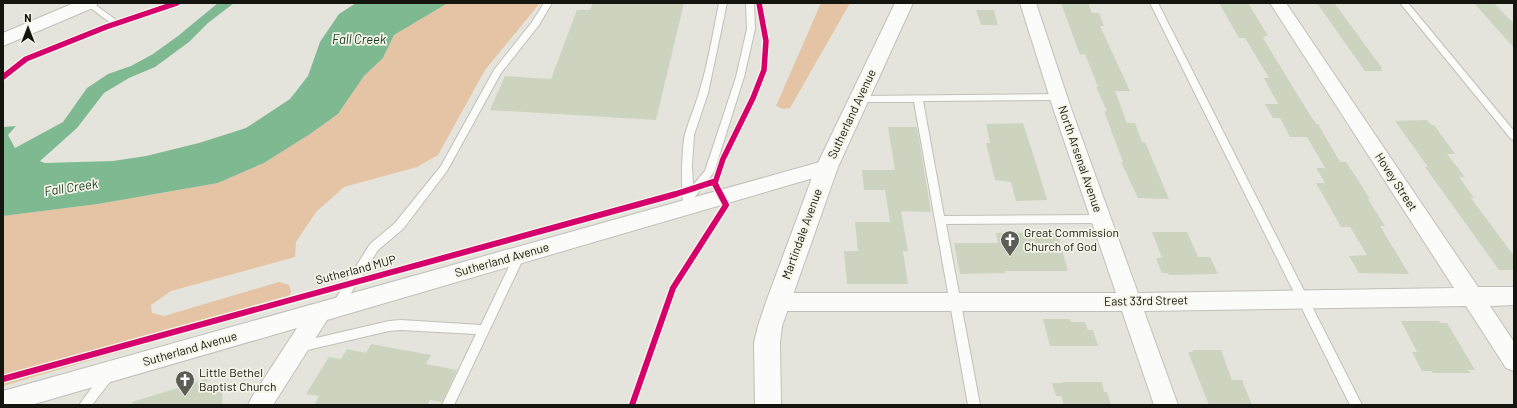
<svg xmlns="http://www.w3.org/2000/svg" width="1517" height="408" viewBox="0 0 1517 408" font-family="Barlow,sans-serif">
<style>
.green{fill:#e5c4a5}
.water{fill:#7fb991}
.building{fill:#ccd4c0}
.lines{fill:none;stroke-linecap:round;stroke-linejoin:round}
.lane-casing{stroke:#c0c0ba;stroke-width:2}
.street-casing{stroke:#c0c0ba;stroke-width:2}
.secondary-casing{stroke:#c0c0ba;stroke-width:2}
.lane{fill:#fbfbfa;fill-rule:evenodd}
.street{fill:#fbfbfa;fill-rule:evenodd}
.secondary{fill:#fbfbfa;fill-rule:evenodd}
.cycleway-far1-casing{stroke:#f4f4e7;stroke-width:8}
.cycleway-casing{stroke:#f4f4e7;stroke-width:9}
.cycleway-far1{stroke:#d6006c;stroke-width:5.5}
.cycleway{stroke:#d6006c;stroke-width:6}
.labels{text-anchor:middle;stroke-width:3.5;stroke-linejoin:round;paint-order:stroke}
.street-label{font-size:12px;fill:#151510;stroke:#f4f4e7}
.poi-label{font-size:12px;fill:#151510;stroke:#f4f4e7;text-anchor:start}
.water-label{font-size:13px;font-style:italic;fill:#163923;stroke:#f4f4e7}
</style>
<rect width="100%" height="100%" fill="#e4e4dc"/>
<!-- green -->
<g class="green">
<polygon points="448,3 540,3 485,70 438,155 417,167 344,187 316,212 296,242 295,257 171,291 151,305 152,313 164,316 279,282 289,285 291,292 288,302 3,386 3,216 98,204 218,183 264,163 310,134 338,114 364,76 383,58 394,35"/>
<polygon points="821,3 850,3 790,108 783,109 776,106"/>
</g>
<!-- water -->
<polygon class="water" points="218,3 234,3 208,23 189,42 155,67 129,78 104,93 77,128 40,161 45,163 113,161 146,156 199,143 246,128 290,99 308,76 320,42 339,14 356,3 448,3 394,35 383,58 364,76 338,114 310,134 264,163 218,183 98,204 3,216 4,127 16,126 8,135 15,148 63,122 87,88 108,74 131,66 153,54 178,36"/>
<!-- building -->
<g class="building">
<polygon points="593,3 684,3 656,120 490,110 505,76 551,79 577,10 590,10"/>
<polygon points="1061,3 1088,3 1092,13 1099,13 1104,26 1100,26 1130,91 1115,91 1127,123 1135,123 1142,142 1145,142 1169,199 1138,198 1121,162 1123,162 1104,111 1107,111 1096,87 1098,87 1085,54 1080,55"/>
<polygon points="1219,3 1248,3 1268,36 1263,36 1265,38 1263,38 1302,102 1316,124 1318,124 1340,162 1346,162 1360,183 1370,199 1368,199 1385,226 1380,226 1409,274 1359,273 1349,256 1367,255 1350,227 1341,227 1316,183 1325,183 1316,168 1325,168 1307,137 1290,137 1280,118 1273,118 1265,104 1278,104 1264,78 1269,78 1245,38 1239,38"/>
<polygon points="1317,3 1335,4 1382,68 1381,68 1382,71 1365,71"/>
<polygon points="1474,3 1494,3 1514,24 1514,48"/>
<polygon points="976,10 994,10 998,25 981,25"/>
<polygon points="1427,120 1431,125 1434,125 1455,154 1447,154 1465,177 1459,177 1474,198 1471,198 1514,256 1514,270 1499,270 1425,167 1428,167 1395,121"/>
<polygon points="1023,123 1035,160 1047,200 1016,201 1011,182 995,180 986,143 990,143 986,124"/>
<polygon points="888,127 917,127 931,212 901,211 908,251 903,251 908,284 847,284 844,251 858,251 855,222 890,222 885,190 864,190 862,170 895,170"/>
<polygon points="1057,232 1068,271 1005,271 1005,273 960,274 954,243 998,243 996,233"/>
<polygon points="1152,232 1187,232 1198,257 1210,257 1218,274 1169,275 1168,273 1162,273 1156,258 1162,258"/>
<polygon points="1043,319 1070,319 1071,322 1085,322 1088,330 1093,330 1098,346 1050,346"/>
<polygon points="1401,321 1439,321 1440,323 1447,323 1475,370 1468,370 1470,373 1433,373 1432,371 1422,371 1412,352 1417,352"/>
<polygon points="371,344 431,355 426,364 457,370 442,402 430,400 427,405 314,405 319,396 306,394 329,357 341,359 347,349 366,353"/>
<polygon points="1192,350 1221,350 1232,380 1242,380 1252,405 1209,405 1188,352 1193,352"/>
<polygon points="207,379 207,389 223,384 222,405 133,405 132,402"/>
<polygon points="1063,382 1102,382 1104,392 1107,392 1111,405 1064,405 1061,396 1056,396 1052,383 1063,383"/>
</g>
<g class="lines">
<defs>
<g id="lane">
<polygon points="84,3 93,3 120,23 119,25 113,25"/>
<polygon points="544,3 552,3 539,25 501,73 447,171 403,229 378,250 341,309 337,311 333,309 331,306 333,303 370,244 395,223 441,166 494,70 532,22"/>
<path d="M 719,3 L 727,3 L 708,93 L 694,135 L 692,165 L 693,185 L 705,171 L 736,77 L 747,29 L 746,3 L 754,3 L 755,29 L 744,77 L 714,172 L 694,198 L 694,207 L 693,210 L 685,210 C 680,200 682,145 685,134 C 689,120 695,107 699,93 C 708,64 713,33 719,3 Z"/>
<polygon points="1150,3 1158,3 1362,405 1350,405"/>
<polygon points="1400,3 1408,3 1514,131 1514,140 1511,139"/>
<polygon points="1059,94 1063,97 1059,100 923,101 944,216 1102,215 1106,216 1107,219 1106,222 1102,223 946,224 980,405 968,405 914,102 859,102 855,99 859,96"/>
<polygon points="520,251 524,252 525,255 454,405 442,405 476,334 401,330 389,331 299,352 295,351 293,347 295,343 299,342 389,321 401,320 481,325 516,252"/>
<polygon points="109,369 113,370 115,374 113,378 92,405 79,405 105,370"/>
</g>
<g id="street">
<polygon points="1020,3 1036,3 1072,111 1138,293 1454,288 1270,3 1286,3 1478,287 1514,287 1514,305 1490,306 1514,342 1514,371 1506,368 1466,306 1144,311 1178,405 1154,405 1122,311 778,311 770,309 767,302 770,295 778,293 1116,293 1054,111"/>
<polygon points="827,160 834,162 837,167 834,172 327,320 273,405 248,405 252,397 297,328 31,405 3,405 3,391"/>
</g>
<g id="secondary">
<polygon points="74,3 98,3 95,7 3,46 3,33"/>
<polygon points="895,3 913,3 838,167 782,326 780,343 781,405 755,405 754,343 758,326 766,302 816,167"/>
</g>
</defs>
<!-- lane casing -->
<use href="#lane" class="lane-casing"/>
<!-- street casing -->
<use href="#street" class="street-casing"/>
<!-- secondary casing -->
<use href="#secondary" class="secondary-casing"/>
<!-- lane -->
<use href="#lane" class="lane"/>
<!-- street -->
<use href="#street" class="street"/>
<!-- secondary -->
<use href="#secondary" class="secondary"/>
<defs>
<g id="cycleway-far1">
<polyline points="3,77 26,59 106,27 177,3"/>
<polyline points="710,183 714,182"/>
<polyline points="715,183 723,159 753,98 764,70 766,41 759,3"/>
</g>
<g id="cycleway">
<polyline points="3,379 676,194 713,182"/>
<polyline points="632,405 673,288 726,205 714,182"/>
</g>
</defs>
<!-- cycleway-far1 casing -->
<use href="#cycleway-far1" class="cycleway-far1-casing"/>
<!-- cycleway casing -->
<use href="#cycleway" class="cycleway-casing"/>
<!-- cycleway-far1 -->
<use href="#cycleway-far1" class="cycleway-far1"/>
<!-- cycleway -->
<use href="#cycleway" class="cycleway"/>
</g>
<!-- icons -->
<defs>
<symbol id="church-pin" viewBox="-11 -11 22 30"><path d="M0 17L-7.5 6A9.5 9.5 0 1 1 7.5 6Z" fill="#5d5d57" stroke="#f4f4e7"/><path d="M-1.2-6h2.4v3.5h3.3v2.4h-3.3V6h-2.4V-.1h-3.3v-2.4h3.3Z" fill="#fff"/></symbol>
</defs>
<g fill-rule="evenodd">
<use href="#church-pin" x="999" y="229" width="22" height="30"/>
<use href="#church-pin" x="174" y="369" width="22" height="30"/>
</g>
<g class="labels">
<!-- street labels -->
<g class="street-label">
<text transform="translate(852 114) rotate(-65)" y="4">Sutherland Avenue</text>
<text transform="translate(1080 159) rotate(71)" y="4">North Arsenal Avenue</text>
<text transform="translate(1396 182) rotate(57)" y="4">Hovey Street</text>
<text transform="translate(802 234) rotate(-70)" y="4">Martindale Avenue</text>
<text transform="translate(502 260) rotate(-16)" y="4">Sutherland Avenue</text>
<text transform="translate(356 270) rotate(-15)" y="4">Sutherland MUP</text>
<text transform="translate(1146 301) rotate(-1)" y="4">East 33rd Street</text>
<text transform="translate(190 349) rotate(-16)" y="4">Sutherland Avenue</text>
</g>
<!-- poi labels -->
<g class="poi-label">
<text x="1024" y="237">Great Commission<tspan x="1024" dy="14">Church of God</tspan></text>
<text x="199" y="377">Little Bethel<tspan x="199" dy="14">Baptist Church</tspan></text>
</g>
<!-- water labels -->
<g class="water-label">
<text x="359" y="44">Fall Creek</text>
<text transform="translate(71 187) rotate(-9)" y="5">Fall Creek</text>
</g>
</g>
<!-- border -->
<rect width="1517" height="408" fill="none" stroke="#151510" stroke-width="8"/>
<!-- north arrow -->
<g transform="translate(28 28)" stroke="#f4f4e7" stroke-width="3" paint-order="stroke">
<path d="M0-3L7 15L0 10L-7 15Z" fill="#151510"/>
<text y="-6" font-size="11" font-weight="bold" text-anchor="middle" fill="#151510">N</text>
</g>
</svg>
